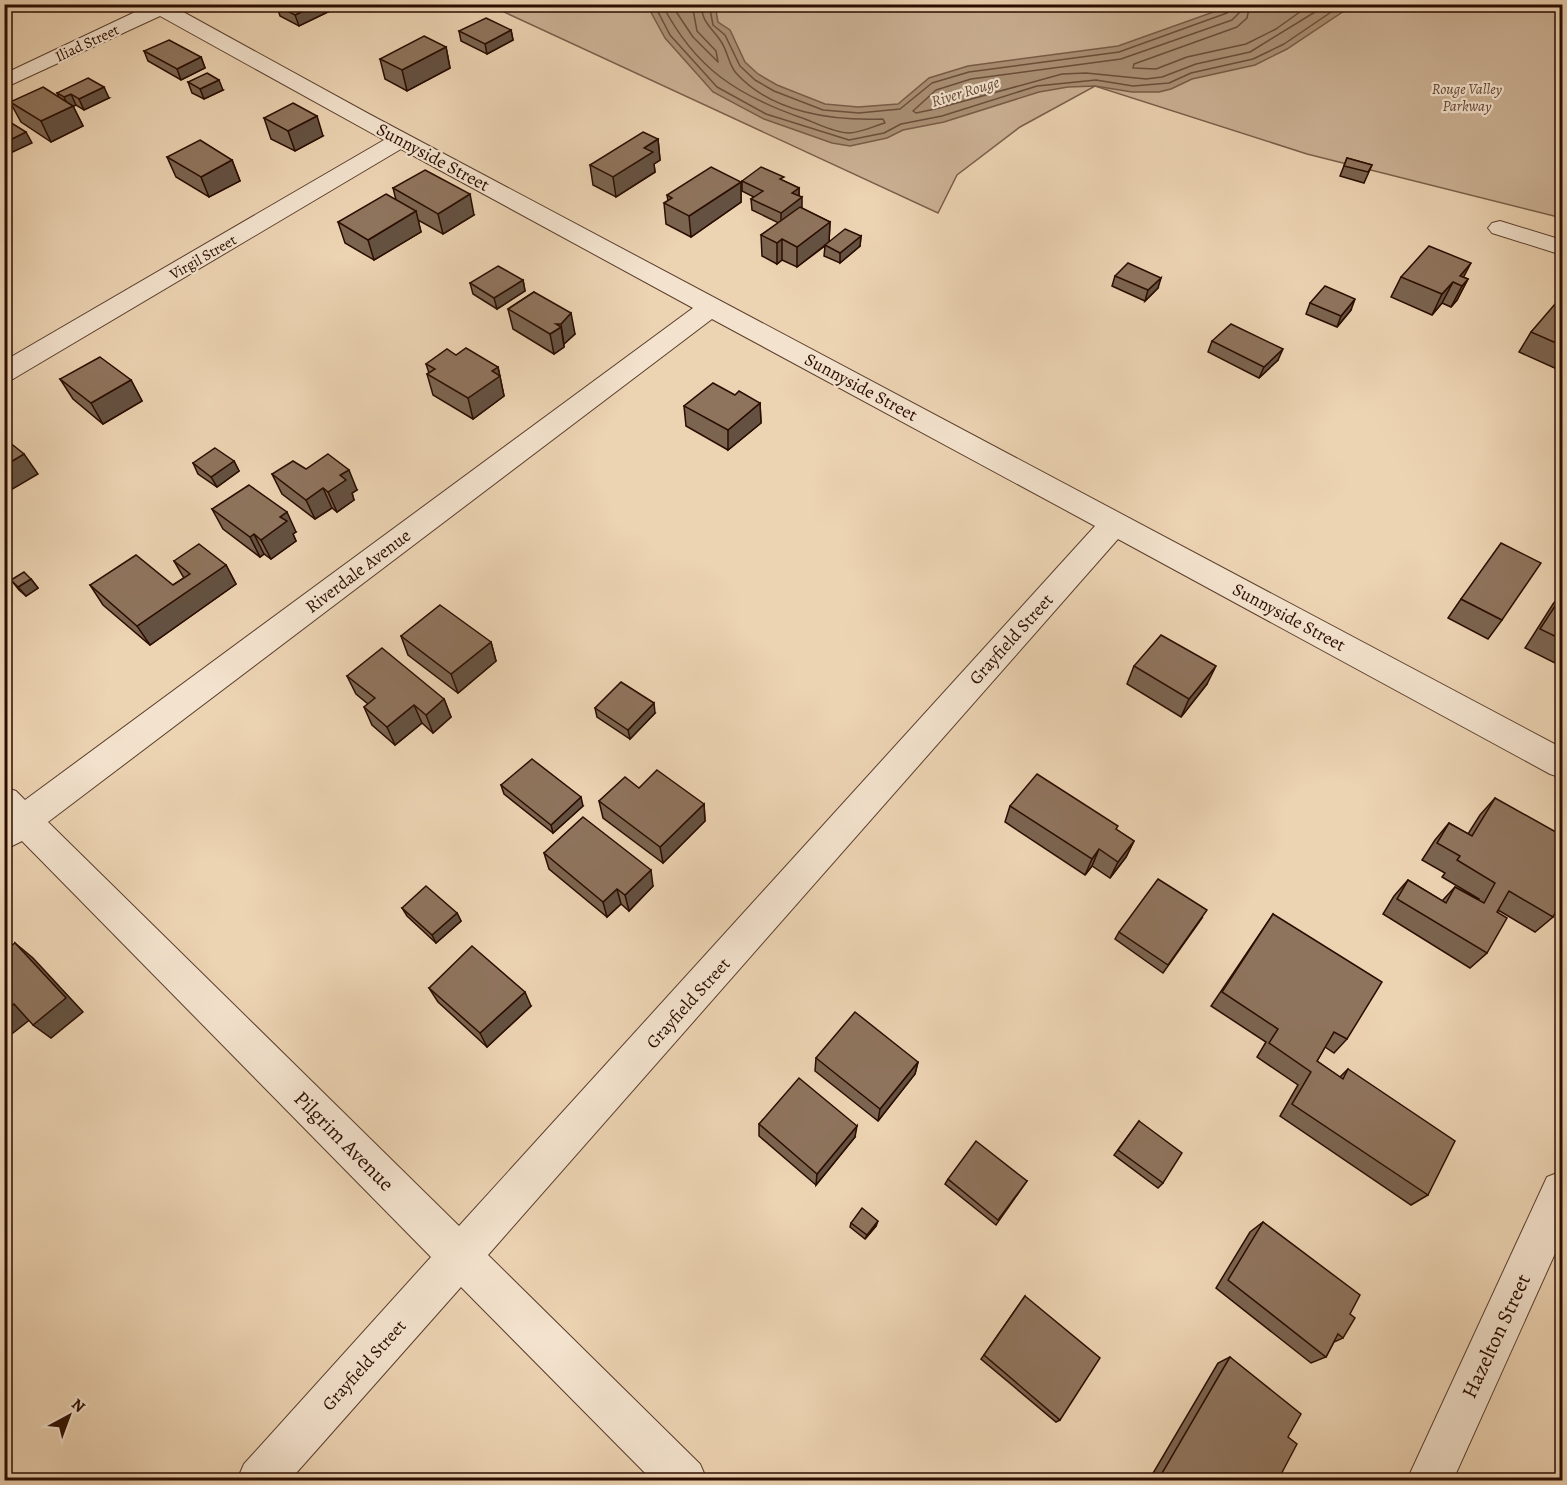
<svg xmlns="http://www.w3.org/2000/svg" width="1567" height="1485" viewBox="0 0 1567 1485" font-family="Alegreya,serif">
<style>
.green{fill:#cbb194;stroke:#7a5f4a;stroke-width:1.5}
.water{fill:#aa9075;stroke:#775c46;stroke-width:1.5}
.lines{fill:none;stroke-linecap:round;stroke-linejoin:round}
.shore{stroke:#6a4e3a;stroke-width:1.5}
.street-casing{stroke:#5a3e2c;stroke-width:2}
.street{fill:#f3e2cd;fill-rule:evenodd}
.wall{fill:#7b6450;stroke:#2a0d00;stroke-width:1.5}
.shaded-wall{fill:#645141;stroke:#2a0d00;stroke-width:1.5}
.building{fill:#8f745d;stroke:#2a0d00;stroke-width:1.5}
.labels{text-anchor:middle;stroke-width:4.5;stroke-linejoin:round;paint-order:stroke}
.far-street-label{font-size:15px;fill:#2a0d00;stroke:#f3e2cd}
.far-park-label{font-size:15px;font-style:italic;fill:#624634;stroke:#f3e2cd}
.far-water-label{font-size:16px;font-style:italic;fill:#644835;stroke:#f3e2cd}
.street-label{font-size:18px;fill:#2a0d00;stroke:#f3e2cd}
.near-street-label{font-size:21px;fill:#2a0d00;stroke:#f3e2cd}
</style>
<rect width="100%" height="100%" fill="#ecd3b2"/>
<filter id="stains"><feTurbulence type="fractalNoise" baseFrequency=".00333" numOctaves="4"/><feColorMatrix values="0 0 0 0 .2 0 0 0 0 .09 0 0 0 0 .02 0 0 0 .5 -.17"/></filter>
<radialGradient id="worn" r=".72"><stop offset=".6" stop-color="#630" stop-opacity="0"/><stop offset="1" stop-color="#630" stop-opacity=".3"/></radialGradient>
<!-- green -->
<polygon class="green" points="489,5 1562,5 1562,218 1307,154 1095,86 1020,127 957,175 938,213"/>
<!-- water -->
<polygon class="water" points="647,5 715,5 718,22 730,30 745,62 758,74 777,85 825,104 858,107 898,104 929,78 968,66 1118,46 1233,5 1353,5 1287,49 1255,65 1192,79 1171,89 1159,92 1132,92 1095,86 1068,87 1039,92 944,122 903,130 887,138 850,146 832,143 764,119 713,92 665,38"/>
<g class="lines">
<!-- shore -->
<g class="shore">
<polyline points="654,4 670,35 717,87 766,114 849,140 884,133 901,124 942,116 1037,86 1096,80 1133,86 1169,83 1191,73 1253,59 1284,44 1343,4"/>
<path d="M 662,4 C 695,69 738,96 805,119 C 818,124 835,133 849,133 C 860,133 874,126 885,123 L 883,119 C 833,121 772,113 736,73 C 729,65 728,53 722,43 C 713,28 702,24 701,4"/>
<polyline points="671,4 693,37 718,62 716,51 697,31 692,4"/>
<polyline points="709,4 713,25 725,35 740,66 755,80 774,91 823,110 859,113 900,109 932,83 969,72 1119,52 1227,13 1233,4"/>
<polyline points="1241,4 1239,13 1232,20 1121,59 971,79 936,90 913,111 916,113 935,109 1062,74 1086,73 1146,79 1162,77 1196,64 1250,52 1328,4"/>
<polyline points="1250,4 1247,18 1237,27 1134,64 1133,68 1156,69 1187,57 1246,44 1276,29 1311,4"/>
</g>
<defs>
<g id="street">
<path d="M 152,4 L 179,4 L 176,8 L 369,114 L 1562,748 L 1562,778 L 1550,774 L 1118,539 L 488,1255 L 700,1464 L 707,1480 L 652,1480 L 461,1287 L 290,1480 L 237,1480 L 244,1464 L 431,1257 L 22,841 L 4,850 L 4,787 L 16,791 L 25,800 L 693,308 L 401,149 L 13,379 L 4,382 L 4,361 L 384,140 L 160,16 L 4,88 L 4,74 ZM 712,319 L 1095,526 L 459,1226 L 48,822 Z"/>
<polygon points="1500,221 1562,240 1562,255 1492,233 1488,228 1492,223"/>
<polygon points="1562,1171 1562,1238 1453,1480 1407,1480 1547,1177"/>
</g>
</defs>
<!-- street casing -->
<use href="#street" class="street-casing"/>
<!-- street -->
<use href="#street" class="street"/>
</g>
<!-- wall -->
<g class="wall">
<polygon points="277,6 338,7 299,26 280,16"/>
<polygon points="511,30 513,40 487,54 461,41 459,31"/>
<polygon points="446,47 450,68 407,91 385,79 380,59"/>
<polygon points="144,51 201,57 205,68 181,80 148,61"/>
<polygon points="188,82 223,90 204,99 192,93"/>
<polygon points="57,93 109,98 84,110 76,105 73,106 83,126 51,142 21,122 10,102 59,97"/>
<polygon points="264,118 323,136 295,151 271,139"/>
<polygon points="658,139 660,160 654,164 655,172 616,197 593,185 590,165"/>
<polygon points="167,157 232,160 240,181 209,197 176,177"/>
<polygon points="1347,158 1372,165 1364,183 1340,176"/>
<polygon points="742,181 784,181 799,188 799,196 801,208 830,222 829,242 861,236 860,246 840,263 824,256 825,246 797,267 782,260 777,264 762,256 761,235 779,223 752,210 751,199 754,197 742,191"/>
<polygon points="741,182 741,202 691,237 666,224 664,203 668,201 667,195"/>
<polygon points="393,188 474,215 443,234 418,220 421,232 374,260 345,243 338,222 396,200"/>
<polygon points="1115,276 1158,288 1145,301 1112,286"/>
<polygon points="1401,277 1463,277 1468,279 1457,300 1451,307 1442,303 1432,315 1391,297"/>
<polygon points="523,280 525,291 497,309 473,294 470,283"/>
<polygon points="534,292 575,334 564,344 564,347 554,354 513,329 508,309"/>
<polygon points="1310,303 1351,310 1337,327 1306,314"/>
<polygon points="1563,306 1563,363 1557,369 1519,352 1531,332"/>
<polygon points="1212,341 1278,360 1259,378 1208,352"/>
<polygon points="456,355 498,367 504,396 473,419 433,395 427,374 429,373 426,364"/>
<polygon points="60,379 131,380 142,401 103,424 73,399"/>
<polygon points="735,395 760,403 761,423 728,450 686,426 684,406"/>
<polygon points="234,461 239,471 217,487 198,474 193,463"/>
<polygon points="306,469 357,490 352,493 354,500 337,512 332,508 315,519 282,494 272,474"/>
<polygon points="212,509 296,532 293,534 296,541 271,559 264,554 260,557 223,529"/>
<polygon points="174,561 226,565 236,584 150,645 103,605 90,585 173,585 184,578"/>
<polygon points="31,579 38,588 26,596 19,590 11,580"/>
<polygon points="1563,592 1563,667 1525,648 1553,604"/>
<polygon points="1461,599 1502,620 1488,639 1448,618"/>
<polygon points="401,636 491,642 496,661 458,693 408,655"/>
<polygon points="1134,666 1207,684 1181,717 1127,684"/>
<polygon points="347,676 444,699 451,717 433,733 422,723 395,745 372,725 364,707 368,704 356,694"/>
<polygon points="595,708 655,713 630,739 597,717"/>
<polygon points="501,785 583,806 553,833 504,794"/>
<polygon points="639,788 704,804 705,821 663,863 603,818 599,801"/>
<polygon points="1495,798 1553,917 1535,932 1498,910 1487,953 1470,968 1383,914 1394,896 1408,880 1442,901 1455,887 1478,900 1479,899 1442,877 1445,873 1422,860 1435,840 1449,823 1468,834 1480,815"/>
<polygon points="1010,806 1117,830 1134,841 1126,857 1110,878 1092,866 1085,875 1005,822"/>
<polygon points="544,853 653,886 629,911 621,904 607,917 549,869"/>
<polygon points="402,908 457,913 461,921 436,943 407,916"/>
<polygon points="1273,914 1347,1039 1334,1053 1325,1047 1317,1061 1340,1077 1348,1069 1428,1195 1411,1205 1280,1116 1298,1085 1257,1057 1266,1042 1211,1006"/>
<polygon points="1202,918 1163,973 1115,939 1119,932"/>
<polygon points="429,988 531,1006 487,1047 438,1002"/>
<polygon points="816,1058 918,1062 915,1074 878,1121 815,1071"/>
<polygon points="1139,1121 1163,1183 1158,1188 1114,1155"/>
<polygon points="759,1124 855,1137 816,1185 759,1136"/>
<polygon points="948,1179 1027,1181 996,1225 945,1184"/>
<polygon points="1263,1222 1350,1314 1343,1338 1334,1342 1326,1357 1311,1363 1216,1288 1250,1232"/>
<polygon points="851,1223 876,1226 865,1239 850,1227"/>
<polygon points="1025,1296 1060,1420 1056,1422 981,1359"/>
<polygon points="1230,1357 1288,1437 1278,1480 1149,1480 1218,1363"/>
</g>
<!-- shaded-wall -->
<g class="shaded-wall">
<polygon points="318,4 337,4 338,7 299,26 295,15"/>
<polygon points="511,30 513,40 487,54 485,44"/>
<polygon points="446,47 450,68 407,91 402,70"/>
<polygon points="201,57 205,68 181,80 177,69"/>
<polygon points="219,80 223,90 204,99 200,89"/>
<polygon points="104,87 109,98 84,110 79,99"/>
<polygon points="71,94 76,105 69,108 64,97"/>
<polygon points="73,106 83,126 51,142 41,121"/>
<polygon points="317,116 323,136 295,151 288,131"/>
<polygon points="26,132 32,143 4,156 4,143"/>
<polygon points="658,139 660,160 654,164 655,172 616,197 613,177 644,148"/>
<polygon points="232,160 240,181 209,197 201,177"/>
<polygon points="741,182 741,202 691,237 689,216"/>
<polygon points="799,188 799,198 792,193"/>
<polygon points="470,194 474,215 443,234 438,214"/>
<polygon points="802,197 802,208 781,224 781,213"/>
<polygon points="416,211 421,232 374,260 368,240"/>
<polygon points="830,222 829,242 797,267 797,247"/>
<polygon points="861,236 860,246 840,263 840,253"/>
<polygon points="782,239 782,260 777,264 777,243"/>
<polygon points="1471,263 1460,284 1460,276"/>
<polygon points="1161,278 1158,288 1145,301 1148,290"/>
<polygon points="1468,279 1457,300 1451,307 1462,286"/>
<polygon points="523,280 525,291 497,309 494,298"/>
<polygon points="1453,282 1442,303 1432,315 1442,294"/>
<polygon points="1355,299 1351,310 1337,327 1341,316"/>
<polygon points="571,313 575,334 564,344 561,324"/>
<polygon points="561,327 564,347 554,354 550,334"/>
<polygon points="1283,349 1278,360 1259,378 1264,367"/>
<polygon points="498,367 504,396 473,419 468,398 492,371"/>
<polygon points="131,380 142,401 103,424 91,403"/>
<polygon points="760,403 761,423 728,450 728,430"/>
<polygon points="24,454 38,474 4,494 4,466"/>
<polygon points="234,461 239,471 217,487 211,477"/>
<polygon points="349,470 357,490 352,493 354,500 337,512 328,492 340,475"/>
<polygon points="323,488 332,508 315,519 306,500"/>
<polygon points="287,512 296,532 293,534 296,541 271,559 261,540 280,517"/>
<polygon points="254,534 264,554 260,557 250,537"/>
<polygon points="226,565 236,584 150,645 137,626"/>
<polygon points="31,579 38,588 26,596 18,587"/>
<polygon points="491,642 496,661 458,693 451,674"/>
<polygon points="1216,666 1207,684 1181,717 1189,699"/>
<polygon points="444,699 451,717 433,733 426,715"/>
<polygon points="654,703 655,713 630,739 628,730"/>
<polygon points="414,705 422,723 395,745 387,727"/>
<polygon points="581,797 583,806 553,833 551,825"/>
<polygon points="704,804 705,821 663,863 660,847"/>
<polygon points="1134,841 1126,857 1110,878 1118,862"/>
<polygon points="1099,849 1092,866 1085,875 1092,859"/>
<polygon points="651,870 653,886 629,911 625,895"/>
<polygon points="617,889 621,904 607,917 603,902"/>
<polygon points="457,913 461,921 436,943 432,935"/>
<polygon points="15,943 33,958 83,1012 51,1038 33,1025"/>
<polygon points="525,992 531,1006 487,1047 480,1033"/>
<polygon points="14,1004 32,1018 4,1040 4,1011"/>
<polygon points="918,1062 915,1074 878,1121 880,1109"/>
<polygon points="857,1126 855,1137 816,1185 817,1174"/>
<polygon points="878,1221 876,1226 865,1239 867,1235"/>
</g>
<!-- building -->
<g class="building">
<polygon points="279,4 318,4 295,15 277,6"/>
<polygon points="486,18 511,30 485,44 459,31"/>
<polygon points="424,36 446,47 402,70 380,59"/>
<polygon points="169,40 201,57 177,69 144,51"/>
<polygon points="207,73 219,80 200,89 188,82"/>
<polygon points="88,78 104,87 79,99 71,94 64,97 57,93"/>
<polygon points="43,87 73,106 41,121 10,102"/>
<polygon points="293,103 317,116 288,131 264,118"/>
<polygon points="4,119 5,119 26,132 4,143"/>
<polygon points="643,132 658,139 644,148 653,152 613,177 590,165"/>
<polygon points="200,140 232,160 201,177 167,157"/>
<polygon points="1347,158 1372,165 1368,172 1344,166"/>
<polygon points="711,167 741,182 689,216 664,203 672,198 667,195"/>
<polygon points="761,167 784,177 780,179 799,188 792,193 802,197 781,213 751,199 763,191 742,181"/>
<polygon points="425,170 470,194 438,214 393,188"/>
<polygon points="386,194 416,211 368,240 338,222"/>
<polygon points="800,207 830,222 797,247 782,239 777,243 761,235"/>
<polygon points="845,229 861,236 840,253 825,245"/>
<polygon points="1429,246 1471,263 1460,276 1468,279 1462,286 1453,282 1442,294 1401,277"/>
<polygon points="1128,263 1161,278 1148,290 1115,276"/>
<polygon points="498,266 523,280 494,298 470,283"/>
<polygon points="1325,286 1355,299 1341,316 1310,303"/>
<polygon points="534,292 571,313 561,324 556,324 561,327 550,334 508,309"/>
<polygon points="1556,303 1563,306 1563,346 1531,332"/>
<polygon points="1231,324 1283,349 1264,367 1212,341"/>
<polygon points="466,348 498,367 492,371 500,376 468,398 427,374 435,369 426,364 447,349 456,355"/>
<polygon points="100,357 131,380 91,403 60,379"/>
<polygon points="713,383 735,395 739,391 760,403 728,430 684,406"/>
<polygon points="4,438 24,454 4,466"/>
<polygon points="215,448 234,461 211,477 193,463"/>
<polygon points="328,454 349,470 340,475 346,480 328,492 323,488 306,500 272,474 293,461 306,469"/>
<polygon points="249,485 287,512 280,517 287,521 261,540 254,534 250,537 212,509"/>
<polygon points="1501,543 1541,563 1502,620 1461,599"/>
<polygon points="199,544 226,565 137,626 90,585 136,555 173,585 190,574 174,561"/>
<polygon points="24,572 31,579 18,587 11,580"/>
<polygon points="1563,594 1563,640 1540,629"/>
<polygon points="440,605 491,642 451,674 401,636"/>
<polygon points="1161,635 1216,666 1189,699 1134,666"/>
<polygon points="382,648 444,699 426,715 414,705 387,727 364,707 375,698 347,676"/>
<polygon points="621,682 654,703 628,730 595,708"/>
<polygon points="532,759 581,797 551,825 501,785"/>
<polygon points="657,770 704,804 660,847 599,801 625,777 639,788"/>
<polygon points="1037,774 1118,826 1116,829 1134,841 1118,862 1099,849 1092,859 1010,806"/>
<polygon points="1495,798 1563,836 1563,898 1553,917 1509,891 1497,912 1507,918 1487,953 1397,899 1408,880 1446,903 1455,887 1484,903 1495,883 1457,860 1460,856 1437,843 1449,823 1472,836"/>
<polygon points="583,817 651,870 625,895 617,889 603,902 544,853"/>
<polygon points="1158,879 1207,910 1168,965 1119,932"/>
<polygon points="426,886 457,913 432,935 402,908"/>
<polygon points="1273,914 1382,982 1347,1039 1334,1032 1317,1061 1343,1079 1348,1069 1455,1141 1428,1195 1292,1104 1311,1072 1269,1043 1278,1029 1222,992"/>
<polygon points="15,943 66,998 33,1025 14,1004 4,1011 4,951"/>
<polygon points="472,946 525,992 480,1033 429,988"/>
<polygon points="855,1012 918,1062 880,1109 816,1058"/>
<polygon points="799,1078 857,1126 817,1174 759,1124"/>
<polygon points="1139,1121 1182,1153 1163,1183 1118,1150"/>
<polygon points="976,1141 1027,1181 998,1220 948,1179"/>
<polygon points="862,1208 878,1221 867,1235 851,1223"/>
<polygon points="1263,1222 1360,1295 1350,1314 1355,1318 1343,1338 1338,1334 1326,1357 1228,1280"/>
<polygon points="1025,1296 1100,1358 1060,1420 984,1355"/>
<polygon points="1230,1357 1301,1414 1288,1437 1297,1444 1278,1480 1158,1480"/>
</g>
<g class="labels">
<!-- far-street labels -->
<g class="far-street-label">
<text transform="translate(87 43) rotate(-25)" y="5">Iliad Street</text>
<text transform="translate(203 257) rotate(-30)" y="5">Virgil Street</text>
</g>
<!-- far-park labels -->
<g class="far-park-label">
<text x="1467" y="94">Rouge Valley<tspan x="1467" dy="17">Parkway</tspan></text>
</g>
<!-- far-water labels -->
<g class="far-water-label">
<text transform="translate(965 91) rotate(-17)" y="6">River Rouge</text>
</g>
<!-- street labels -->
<g class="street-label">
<text transform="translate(433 157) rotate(28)" y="6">Sunnyside Street</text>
<text transform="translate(861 387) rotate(28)" y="6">Sunnyside Street</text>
<text transform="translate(358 571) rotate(-37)" y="6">Riverdale Avenue</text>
<text transform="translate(1289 617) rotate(28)" y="6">Sunnyside Street</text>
<text transform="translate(1011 639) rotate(-48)" y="6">Grayfield Street</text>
<text transform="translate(688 1003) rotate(-48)" y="6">Grayfield Street</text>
<text transform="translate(364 1365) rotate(-48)" y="6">Grayfield Street</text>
</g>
<!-- near-street labels -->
<g class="near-street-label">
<text transform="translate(344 1141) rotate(45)" y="7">Pilgrim Avenue</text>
<text transform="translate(1496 1336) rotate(-65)" y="7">Hazelton Street</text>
</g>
</g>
<!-- margin -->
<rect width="1567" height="1485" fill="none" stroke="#ecd3b2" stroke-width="24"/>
<rect x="6" y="6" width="1555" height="1473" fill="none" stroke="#2a0d00" stroke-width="3"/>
<rect x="12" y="12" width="1543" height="1461" fill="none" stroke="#2a0d00" stroke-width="1.5"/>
<!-- north arrow -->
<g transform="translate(69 1416) rotate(41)" stroke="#f3e2cd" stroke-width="4.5" paint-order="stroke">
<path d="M0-4.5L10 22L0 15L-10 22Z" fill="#2a0d00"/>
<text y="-9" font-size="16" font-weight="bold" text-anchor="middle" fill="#2a0d00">N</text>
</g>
<rect width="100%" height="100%" filter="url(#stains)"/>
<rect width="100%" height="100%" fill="url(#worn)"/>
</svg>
